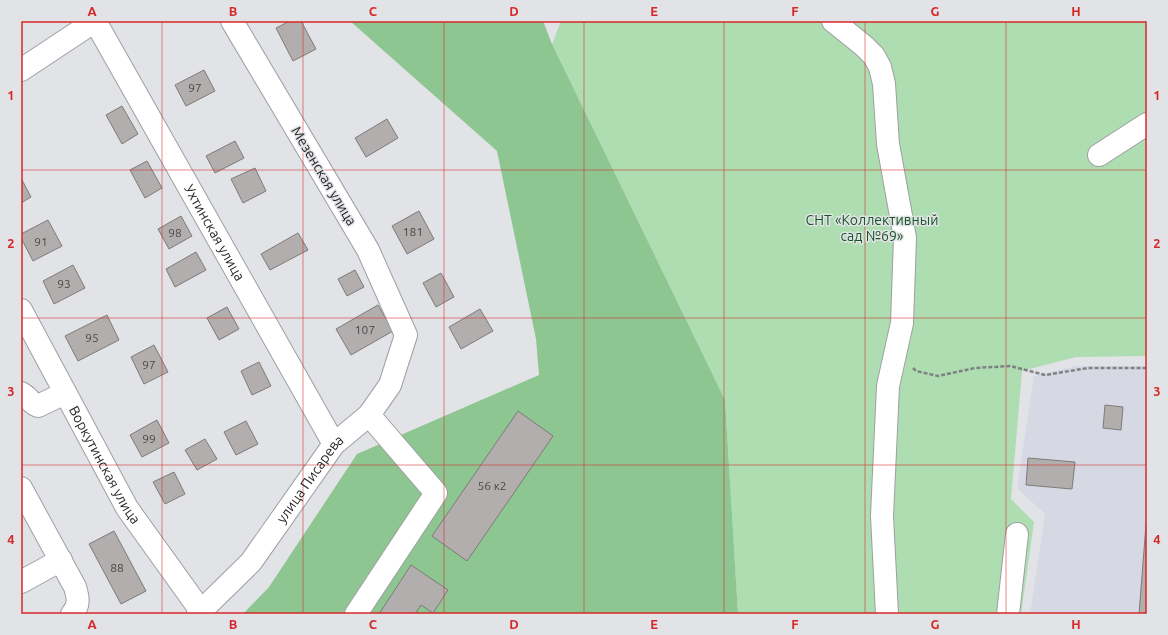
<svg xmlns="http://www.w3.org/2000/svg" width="1168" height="635" viewBox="0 0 1168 635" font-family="Ubuntu,sans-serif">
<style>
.built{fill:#d6d9e4}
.green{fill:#adddb0}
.forest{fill:#8ec692}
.building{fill:#b2aead;stroke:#7e7a79}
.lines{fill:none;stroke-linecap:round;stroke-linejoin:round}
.minor-casing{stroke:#9e9fa3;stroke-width:24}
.path{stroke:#808183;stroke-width:2.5;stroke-dasharray:4 2;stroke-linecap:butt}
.minor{stroke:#fff;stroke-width:22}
.grid{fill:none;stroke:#d62828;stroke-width:1;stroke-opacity:0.55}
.labels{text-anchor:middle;stroke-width:3;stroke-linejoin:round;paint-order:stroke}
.number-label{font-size:12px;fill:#494848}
.street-label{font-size:14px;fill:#262627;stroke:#e2e3e7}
.park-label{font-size:14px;fill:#195524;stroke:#e2e3e7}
.neatline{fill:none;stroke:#d62828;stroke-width:1.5}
.grid-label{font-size:13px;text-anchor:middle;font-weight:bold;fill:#d62828}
</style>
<rect width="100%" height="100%" fill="#e2e3e7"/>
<!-- built -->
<polygon class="built" points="1076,366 1147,366 1147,614 1030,614 1045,514 1017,488 1034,376"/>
<!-- green -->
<polygon class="green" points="561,21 1147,21 1147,356 1076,357 1022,371 1011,499 1034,522 1021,614 738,614 725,400 552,44"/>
<!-- forest -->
<polygon class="forest" points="350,21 543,21 552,44 725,400 738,614 243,614 269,587 357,454 539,375 536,339 497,151"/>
<!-- building -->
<g class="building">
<polygon points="290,21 301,21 316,49 293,61 276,28"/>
<polygon points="204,70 215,91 186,106 175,85"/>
<polygon points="122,106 138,134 122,144 106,115"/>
<polygon points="387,119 398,138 366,157 355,138"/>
<polygon points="235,141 244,158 215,173 206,156"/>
<polygon points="147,161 162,188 145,198 130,170"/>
<polygon points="255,168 266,191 243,203 231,179"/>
<polygon points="21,178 31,197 21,203"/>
<polygon points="419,211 434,239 407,254 392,226"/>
<polygon points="181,216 192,236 169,249 158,229"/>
<polygon points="48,220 62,246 33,261 21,238 21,234"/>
<polygon points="298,233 308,250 270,270 261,254"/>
<polygon points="196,252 206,270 175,287 166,269"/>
<polygon points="73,265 85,288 54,304 43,281"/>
<polygon points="355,270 364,287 347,296 338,279"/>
<polygon points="441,273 454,297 436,307 423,283"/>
<polygon points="378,305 393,331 351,355 336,329"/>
<polygon points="227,307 239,329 219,340 207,318"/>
<polygon points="480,309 493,331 461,349 449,327"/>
<polygon points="107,315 119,340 78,361 65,336"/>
<polygon points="154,345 168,372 144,384 131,357"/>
<polygon points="259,362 271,386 252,395 241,371"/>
<polygon points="1105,405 1123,407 1121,430 1103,428"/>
<polygon points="518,411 553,436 467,561 432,536"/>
<polygon points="157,420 169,443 142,457 130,435"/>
<polygon points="246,421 258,444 236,455 224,432"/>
<polygon points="205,439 217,459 197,470 185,450"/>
<polygon points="1028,458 1075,462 1072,489 1026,485"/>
<polygon points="174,472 185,494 165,504 153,482"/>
<polygon points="1147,512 1147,614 1139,614"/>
<polygon points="114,531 146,591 121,604 89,544"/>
<polygon points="411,565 448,590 433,613 421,605 415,614 379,614"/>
</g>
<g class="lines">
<defs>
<g id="minor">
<path id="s1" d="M 95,21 L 334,444"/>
<polyline points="833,21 864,46 874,56 880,67 884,84 888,144 905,238 902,323 888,386 882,516 887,614"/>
<polyline points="21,70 95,21"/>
<polyline points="1099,155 1147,124"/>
<path id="s2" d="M 21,310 L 127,508 L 201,611"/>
<path d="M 21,393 C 28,396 31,404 38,406 L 65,393"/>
<path d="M 21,488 L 75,587 C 78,597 80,605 72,614"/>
<polyline points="21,582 61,560"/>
<path id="s3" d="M 198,614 L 251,562 L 334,444 L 369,415 L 390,385 L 406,335 L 368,250 L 232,21"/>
<polyline points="356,614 436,493 369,415"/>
<polyline points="1008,614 1017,534"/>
</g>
</defs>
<!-- minor casing -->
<use href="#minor" class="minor-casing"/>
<!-- path -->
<polyline class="path" points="913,368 916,371 938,376 975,368 1010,366 1045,375 1088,368 1147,368"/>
<!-- minor -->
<use href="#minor" class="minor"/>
</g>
<!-- grid -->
<path class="grid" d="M 162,21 L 162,614M 303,21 L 303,614M 444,21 L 444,614M 584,21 L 584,614M 724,21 L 724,614M 865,21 L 865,614M 1006,21 L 1006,614M 21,170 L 1147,170M 21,318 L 1147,318M 21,465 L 1147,465"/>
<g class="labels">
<!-- number labels -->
<g class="number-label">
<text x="195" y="92">97</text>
<text x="413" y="236">181</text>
<text x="175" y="237">98</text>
<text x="41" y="246">91</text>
<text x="64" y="288">93</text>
<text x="365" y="334">107</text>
<text x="92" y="342">95</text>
<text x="149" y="369">97</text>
<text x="149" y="443">99</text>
<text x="492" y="490">56 к2</text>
<text x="117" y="572">88</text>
</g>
<!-- street labels -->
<g class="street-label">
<text transform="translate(324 176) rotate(59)" y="5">Мезенская улица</text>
<text dy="5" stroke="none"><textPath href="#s1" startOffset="243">Ухтинская улица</textPath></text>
<text dy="5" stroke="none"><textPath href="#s2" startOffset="176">Воркутинская улица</textPath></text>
<text dy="5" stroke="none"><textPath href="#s3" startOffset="176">улица Писарева</textPath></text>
</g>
<!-- park labels -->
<g class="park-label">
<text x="872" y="225">СНТ «Коллективный<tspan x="872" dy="16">сад №69»</tspan></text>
</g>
</g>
<!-- border -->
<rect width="1168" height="635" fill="none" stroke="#e2e3e7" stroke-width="44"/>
<rect x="22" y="22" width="1124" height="591" class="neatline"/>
<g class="grid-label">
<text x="92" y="16">A</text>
<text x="233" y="16">B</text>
<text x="373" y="16">C</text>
<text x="514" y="16">D</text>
<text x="654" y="16">E</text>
<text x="795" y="16">F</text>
<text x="935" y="16">G</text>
<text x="1076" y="16">H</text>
<text x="11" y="100">1</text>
<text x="1157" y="100">1</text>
<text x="11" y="248">2</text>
<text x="1157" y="248">2</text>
<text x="11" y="396">3</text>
<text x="1157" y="396">3</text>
<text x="11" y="544">4</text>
<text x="1157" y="544">4</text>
<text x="92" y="629">A</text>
<text x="233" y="629">B</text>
<text x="373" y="629">C</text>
<text x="514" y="629">D</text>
<text x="654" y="629">E</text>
<text x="795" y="629">F</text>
<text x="935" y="629">G</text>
<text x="1076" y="629">H</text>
</g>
</svg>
